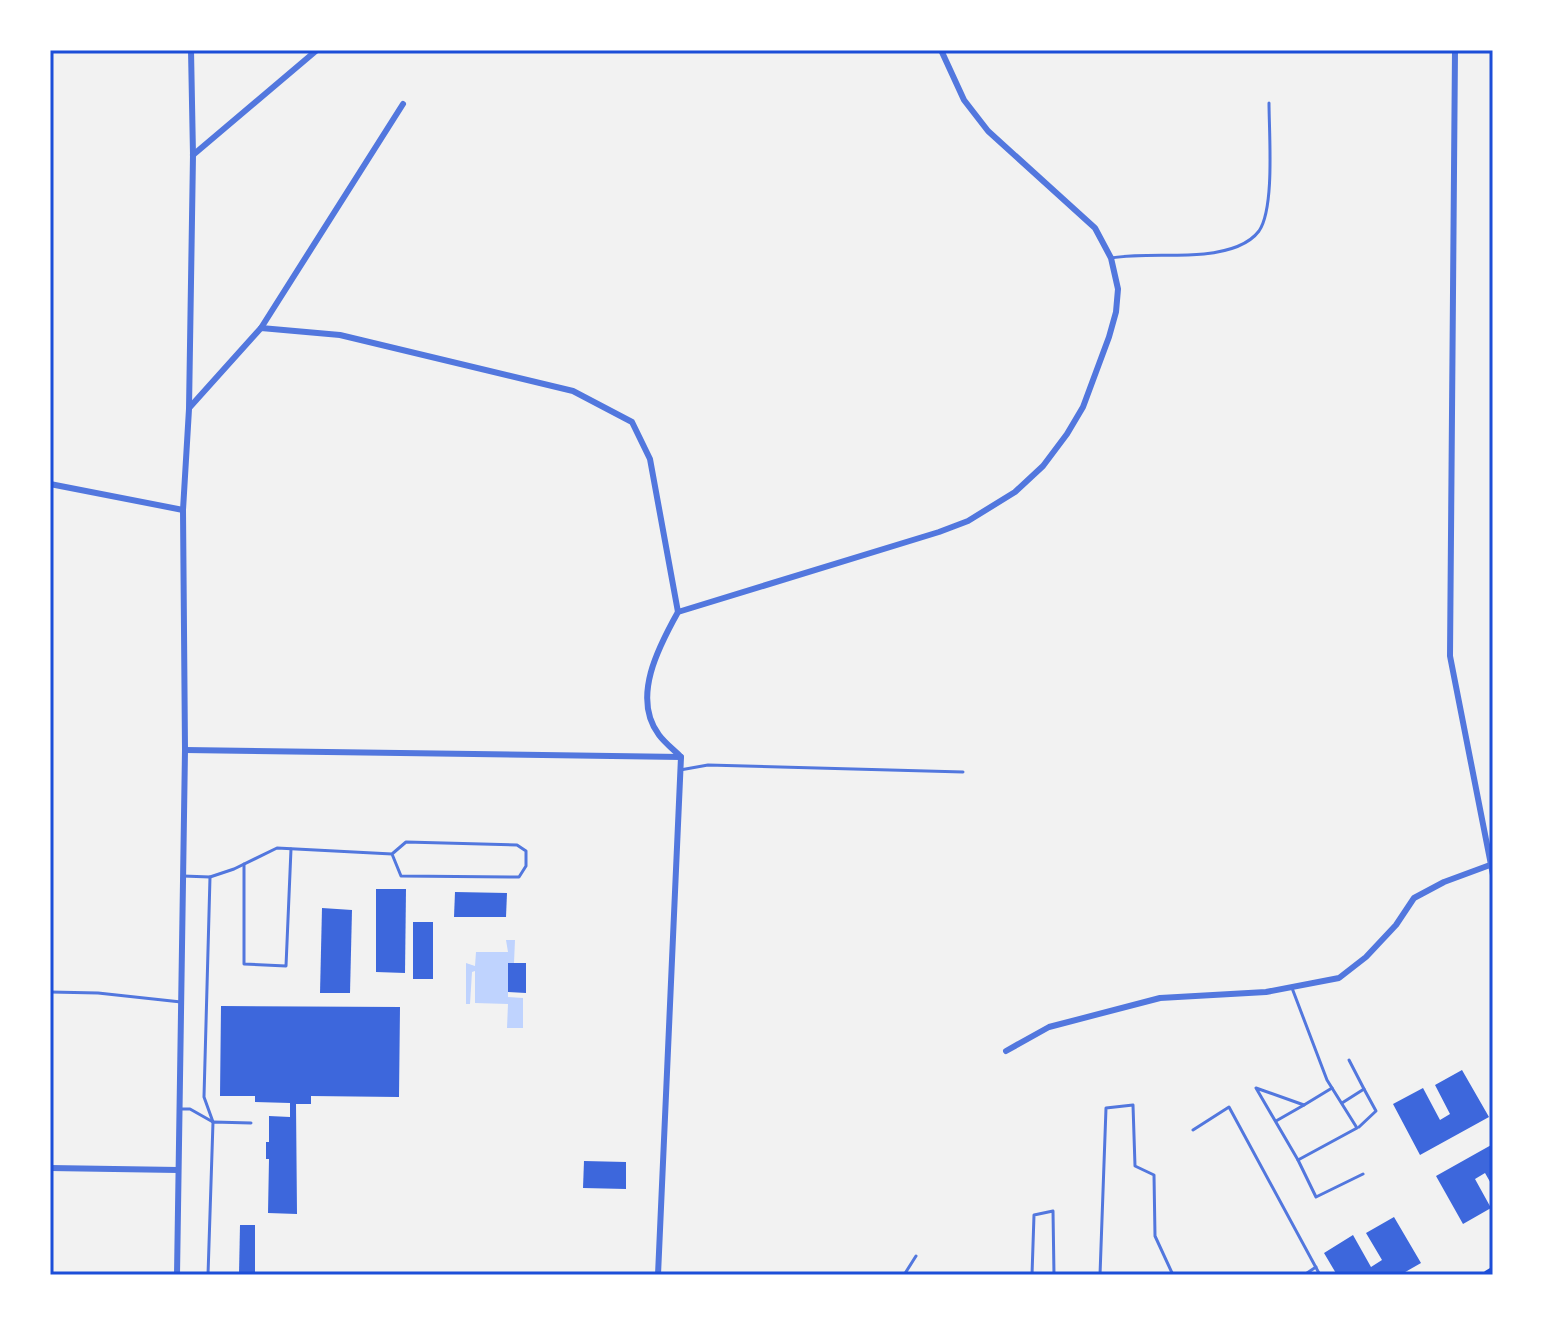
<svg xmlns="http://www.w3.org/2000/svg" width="1543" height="1325" viewBox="0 0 1543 1325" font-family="Quicksand,sans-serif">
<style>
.water{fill:#bfd3fe}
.building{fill:#3d67dc}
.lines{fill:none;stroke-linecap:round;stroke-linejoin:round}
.service{stroke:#5277de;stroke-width:3}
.minor{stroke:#5277de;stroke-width:6}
.primary{stroke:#1d4ed8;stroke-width:10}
.neatline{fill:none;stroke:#1d4ed8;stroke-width:3}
</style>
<rect width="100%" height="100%" fill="#f2f2f2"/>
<!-- water -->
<polygon class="water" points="506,940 515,940 514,963 508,963 508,997 523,998 523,1028 507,1028 508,1004 475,1003 475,971 472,972 470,1004 466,1004 466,963 475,966 476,952 508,952"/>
<!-- building -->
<g class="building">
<polygon points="376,889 406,889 405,973 376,972"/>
<polygon points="455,892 507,893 506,917 454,917"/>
<polygon points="322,908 352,910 350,993 320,993"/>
<rect x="413" y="922" width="20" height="57"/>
<polygon points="508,963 526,963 526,993 508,992"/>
<polygon points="221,1006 400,1007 399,1097 311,1096 311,1104 296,1104 297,1214 268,1213 269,1159 266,1159 266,1142 269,1142 269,1116 290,1117 290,1103 255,1102 255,1096 220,1096"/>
<polygon points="1462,1070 1489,1117 1420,1155 1393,1104 1423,1088 1440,1120 1450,1114 1435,1085"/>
<polygon points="1493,1144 1493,1187 1485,1173 1475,1179 1491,1208 1463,1224 1436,1176"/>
<polygon points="584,1161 626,1162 626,1189 583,1188"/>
<polygon points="1394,1217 1421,1263 1400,1275 1337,1275 1324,1253 1353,1235 1371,1267 1382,1260 1366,1233"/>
<polygon points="240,1225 255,1225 255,1275 239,1275"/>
</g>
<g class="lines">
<!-- service -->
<g class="service">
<path d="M 1111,258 C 1142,253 1173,257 1204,254 C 1223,252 1247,247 1259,231 C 1275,208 1269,133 1269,103"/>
<polyline points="680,770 708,765 963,772"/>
<polyline points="244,864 244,964 286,966 291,849"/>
<polyline points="183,876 210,877 234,869 277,848 392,854 406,842 517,845 526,851 526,866 519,877 401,876 392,854"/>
<polyline points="210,877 204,1097 213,1122"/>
<polyline points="1292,988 1327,1080 1357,1128 1298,1160 1316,1197 1363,1174"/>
<polyline points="50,992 98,993 181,1002"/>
<polyline points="1342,1103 1364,1089 1349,1060"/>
<polyline points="180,1109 190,1109 213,1122"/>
<polyline points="1276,1121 1304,1105"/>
<polyline points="1359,1127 1376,1111 1364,1089"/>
<polyline points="1193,1130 1229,1107 1320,1275"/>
<polyline points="1298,1160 1256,1088 1304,1105 1332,1088"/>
<polyline points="208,1275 213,1122 251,1123"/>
<polyline points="904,1275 916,1256"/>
<polyline points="1032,1275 1034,1215 1053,1211 1054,1275"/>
<polyline points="1100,1275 1106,1108 1133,1105 1135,1166 1154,1175 1155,1236 1173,1275"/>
<polyline points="1304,1275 1316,1267"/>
</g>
<!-- minor -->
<g class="minor">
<polyline points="1455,50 1450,656 1493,875"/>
<polyline points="193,155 317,50"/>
<polyline points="261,328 403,104"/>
<polyline points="190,407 261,328 340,335 573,391 632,422 650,459 678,612"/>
<polyline points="50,484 183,510"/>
<polyline points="185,750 681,757"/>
<polyline points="1006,1051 1049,1027 1160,998 1266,992 1339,978 1366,957 1396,925 1414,898 1444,882 1490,865"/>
<polyline points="50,1168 178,1170"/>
<polyline points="177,1275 185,750 183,510 189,409 193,155 191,50"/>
<path d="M 658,1275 L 681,757 C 674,750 665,743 659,735 C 631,698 659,646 678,612 L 939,532 L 968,521 L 1015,492 L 1043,466 L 1067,434 L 1083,407 L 1109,337 L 1116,312 L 1118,289 L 1111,258 L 1095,228 L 988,131 L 964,100 L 941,50"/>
</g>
<!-- primary -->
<polyline class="primary" points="1488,1275 1493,1272"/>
</g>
<!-- border -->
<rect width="1543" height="1325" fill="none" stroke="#ffffff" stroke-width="104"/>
<rect x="52" y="52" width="1439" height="1221" class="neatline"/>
</svg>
